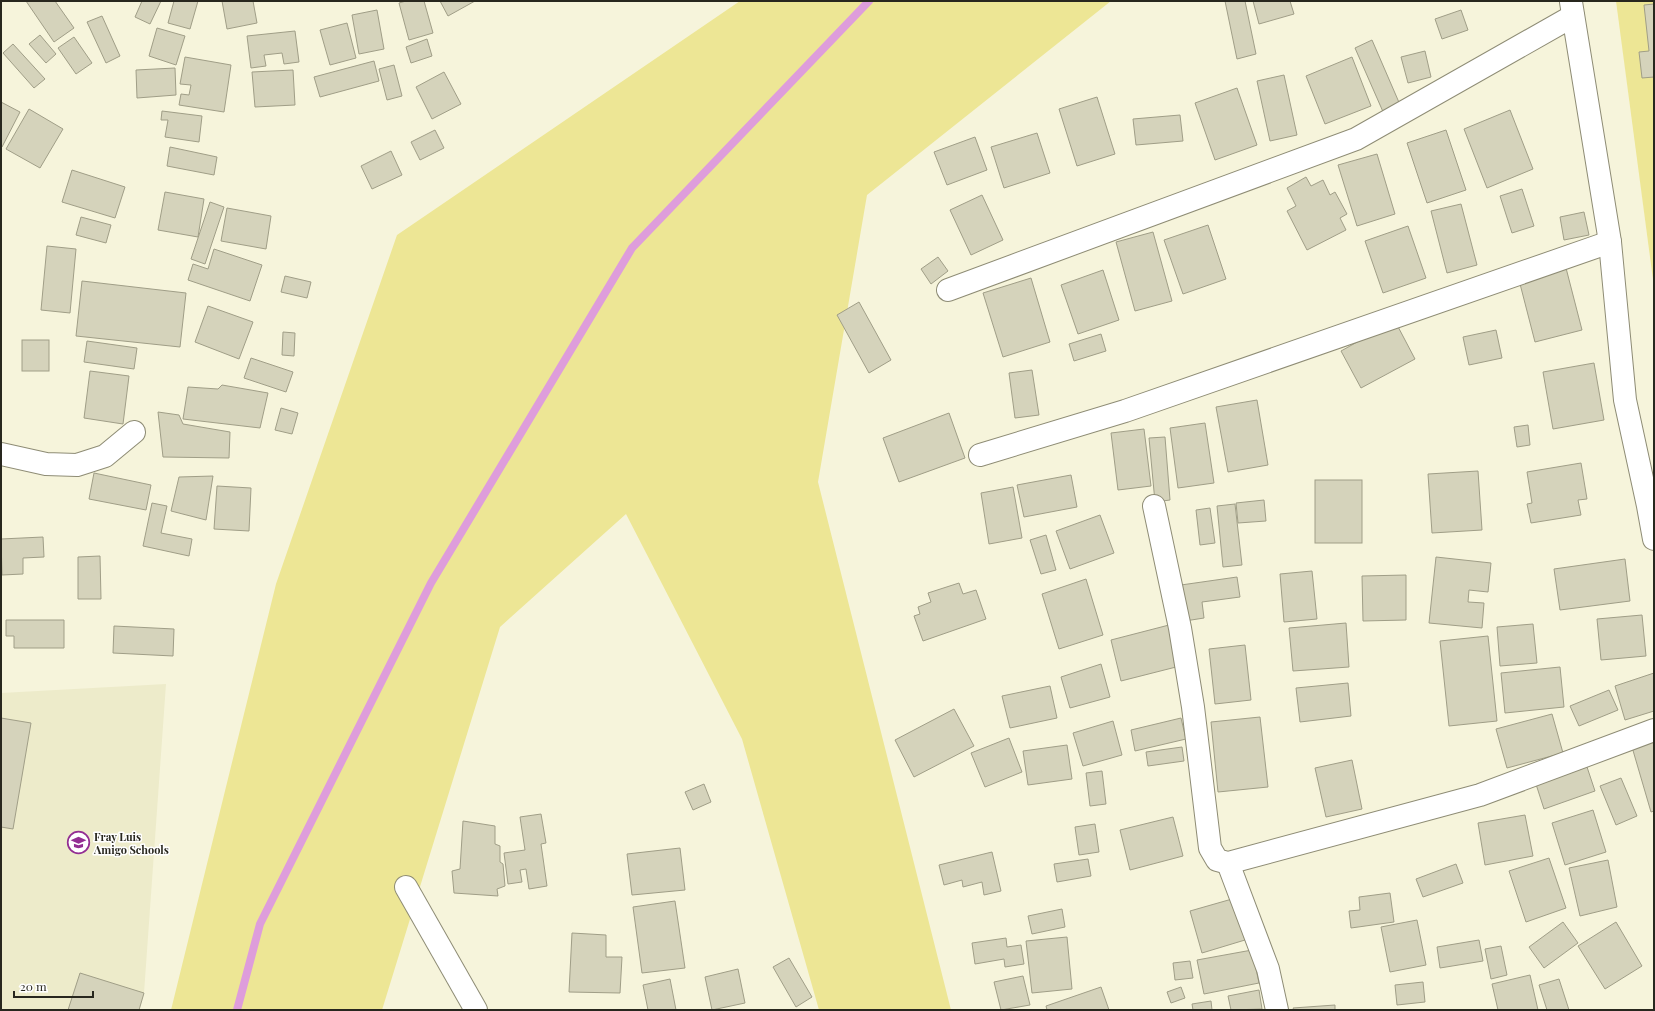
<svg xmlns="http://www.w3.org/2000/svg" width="1655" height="1011" viewBox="0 0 1655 1011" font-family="'Playfair Display',serif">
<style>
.built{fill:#edebca}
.green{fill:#ede695}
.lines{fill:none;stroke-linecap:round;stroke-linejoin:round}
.stream{stroke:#de9ddb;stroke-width:8}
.building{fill:#d5d3bb;stroke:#a09e87}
.street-casing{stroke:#8e8c75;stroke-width:24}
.street{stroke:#fff;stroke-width:22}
.labels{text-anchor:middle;stroke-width:3;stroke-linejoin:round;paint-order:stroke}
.poi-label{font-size:11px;font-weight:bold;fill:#28271e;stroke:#fff;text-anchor:start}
</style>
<rect width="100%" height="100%" fill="#f6f4db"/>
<!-- built -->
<polygon class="built" points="166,684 144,993 139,1010 1,1010 1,693"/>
<!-- green -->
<g class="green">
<polygon points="740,1 1111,1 867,195 818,482 951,1010 819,1010 742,739 626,514 500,627 382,1010 171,1010 276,584 397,235"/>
<polygon points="1616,1 1654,1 1654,287"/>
</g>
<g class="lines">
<!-- stream -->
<polyline class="stream" points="237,1010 260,924 431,583 632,248 869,1"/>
</g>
<!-- building -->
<g class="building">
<polygon points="26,1 55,1 74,28 54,42"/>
<polygon points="142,1 161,1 150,24 135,17"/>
<polygon points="174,1 198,1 190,29 168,23"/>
<polygon points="222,1 253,1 257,23 227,29"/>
<polygon points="406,1 424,1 433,33 409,40 399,3"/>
<polygon points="440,1 475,1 448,16"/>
<polygon points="1225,1 1245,1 1256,54 1237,59"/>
<polygon points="1253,1 1290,1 1294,14 1259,24"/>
<polygon points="1654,4 1654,77 1642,78 1639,52 1649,51 1644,5"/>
<polygon points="377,10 384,49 359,54 352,15"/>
<polygon points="1461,10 1468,30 1442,39 1435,19"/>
<polygon points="102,16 120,56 106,63 87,22"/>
<polygon points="347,23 356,58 330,65 320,30"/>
<polygon points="157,28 185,36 176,65 149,56"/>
<polygon points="295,31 299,62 284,64 282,53 264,55 266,66 251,68 247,36"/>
<polygon points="40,35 56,54 46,63 29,44"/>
<polygon points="74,37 92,63 76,74 58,48"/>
<polygon points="427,39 432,56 411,63 406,47"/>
<polygon points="1372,40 1401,107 1384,114 1355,48"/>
<polygon points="13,44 45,79 34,88 3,53"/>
<polygon points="1425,51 1431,77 1408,83 1401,57"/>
<polygon points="185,57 231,65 224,112 179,105 181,94 189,95 191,85 180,84"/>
<polygon points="1352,57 1371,106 1325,124 1306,76"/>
<polygon points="374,61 379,81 320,97 314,77"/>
<polygon points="394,65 402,96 387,100 379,69"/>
<polygon points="175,68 176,95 137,98 136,70"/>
<polygon points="293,70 295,105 255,107 252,72"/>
<polygon points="444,72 461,104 432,119 416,87"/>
<polygon points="1284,75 1297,135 1270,141 1257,81"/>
<polygon points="1237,88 1257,145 1215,160 1195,103"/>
<polygon points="1097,97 1115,154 1077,166 1059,109"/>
<polygon points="1,102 20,112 2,147 1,146"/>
<polygon points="29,109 63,129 40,168 6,149"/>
<polygon points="1510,110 1533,169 1487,188 1464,129"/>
<polygon points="162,111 202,116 199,142 165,137 168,120 161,120"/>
<polygon points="1180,115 1183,141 1136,145 1133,119"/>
<polygon points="435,130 444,148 420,160 411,142"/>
<polygon points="1446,130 1466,190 1427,203 1407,143"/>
<polygon points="1037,133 1050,173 1004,188 991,147"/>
<polygon points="975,137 987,170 947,185 934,152"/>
<polygon points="170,147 217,157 214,175 167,166"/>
<polygon points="391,151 402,175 372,189 361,166"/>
<polygon points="1377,154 1395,214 1357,226 1338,165"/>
<polygon points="72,170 125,187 115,218 62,202"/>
<polygon points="1306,177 1311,186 1323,180 1330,195 1335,192 1347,214 1340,218 1346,230 1307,250 1287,211 1296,206 1287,188"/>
<polygon points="1522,189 1534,226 1512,233 1500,196"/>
<polygon points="165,192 204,199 198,237 158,230"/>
<polygon points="982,195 1003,240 971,255 950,210"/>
<polygon points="210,202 224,207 205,264 191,259"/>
<polygon points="1461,204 1477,265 1447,273 1431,211"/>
<polygon points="227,208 271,216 266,249 221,241"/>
<polygon points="1584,212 1589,235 1564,240 1560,217"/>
<polygon points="81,217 111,225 106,243 76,235"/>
<polygon points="1208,225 1226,279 1183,294 1164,240"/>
<polygon points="1408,226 1426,278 1383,293 1365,241"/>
<polygon points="1153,232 1172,301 1135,311 1116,242"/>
<polygon points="47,246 76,249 70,313 41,310"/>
<polygon points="214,249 262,265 250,301 188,280 193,264 208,269"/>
<polygon points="938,257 948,271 931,284 921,269"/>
<polygon points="1566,268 1582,330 1535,342 1519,280"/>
<polygon points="1103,270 1119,320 1078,334 1061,285"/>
<polygon points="285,276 311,282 307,298 281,292"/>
<polygon points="1031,278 1050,342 1003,357 983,293"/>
<polygon points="82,281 186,293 180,347 76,336"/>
<polygon points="859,302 891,360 869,373 837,315"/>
<polygon points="208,306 253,322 239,359 195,342"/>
<polygon points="1395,321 1415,359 1361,388 1341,351"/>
<polygon points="1496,330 1502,358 1469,365 1463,337"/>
<polygon points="283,332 295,333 294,356 282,355"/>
<polygon points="1101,334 1106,351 1074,361 1069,344"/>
<rect x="22" y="340" width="27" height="31"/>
<polygon points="87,341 137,348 134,369 84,362"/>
<polygon points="251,358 293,372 286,392 244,378"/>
<polygon points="1594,363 1604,420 1553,429 1543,372"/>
<polygon points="1032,370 1039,415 1015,418 1009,373"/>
<polygon points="90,371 129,376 123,424 84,418"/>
<polygon points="222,385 268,393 260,428 183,419 188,387 218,389"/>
<polygon points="1257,400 1268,465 1228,472 1216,407"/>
<polygon points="281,408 298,413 292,434 275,430"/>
<polygon points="158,412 179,415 183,424 230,432 229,458 163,457"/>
<polygon points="949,413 965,458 899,482 883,438"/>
<polygon points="1205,423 1214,483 1178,488 1170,428"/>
<polygon points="1528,425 1530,445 1517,447 1514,427"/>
<polygon points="1144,429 1151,486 1118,490 1111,433"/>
<polygon points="1165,437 1170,500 1155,502 1149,438"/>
<polygon points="1581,463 1587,499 1578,500 1581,515 1531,523 1527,504 1532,503 1527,472"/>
<polygon points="1478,471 1482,530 1432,533 1428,474"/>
<polygon points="94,473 151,485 146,510 89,499"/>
<polygon points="1071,475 1077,507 1024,517 1017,485"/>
<polygon points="213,476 206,520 171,511 179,477"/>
<rect x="1315" y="480" width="47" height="63"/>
<polygon points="217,486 251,488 249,531 214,529"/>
<polygon points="1013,487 1022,538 989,544 981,493"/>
<polygon points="1264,500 1266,521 1238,523 1236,503"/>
<polygon points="152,503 167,506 161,533 192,539 189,556 143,546"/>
<polygon points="1235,504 1242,565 1223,567 1217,506"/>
<polygon points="1210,508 1215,543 1200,545 1196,510"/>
<polygon points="1100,515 1114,553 1070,569 1056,531"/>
<polygon points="1046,535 1056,570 1041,574 1030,540"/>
<polygon points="43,537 44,557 23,558 23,574 2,575 1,539"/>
<polygon points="100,556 101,599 78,599 78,557"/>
<polygon points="1436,557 1491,563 1488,592 1469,590 1468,602 1484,603 1482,628 1429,623"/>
<polygon points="1625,559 1630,601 1560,610 1554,569"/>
<polygon points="1312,571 1317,619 1284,622 1280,574"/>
<polygon points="1406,575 1406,620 1363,621 1362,576"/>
<polygon points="1237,577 1240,597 1202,602 1204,618 1185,621 1181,585"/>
<polygon points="1086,579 1103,635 1059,649 1042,594"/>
<polygon points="959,583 963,594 976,590 986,619 923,641 914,616 920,614 918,607 931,602 928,593"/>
<polygon points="1642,615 1646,656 1601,660 1597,619"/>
<polygon points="6,620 64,620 64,648 14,648 14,636 6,636"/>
<polygon points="1346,623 1349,667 1293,671 1289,628"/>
<polygon points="1533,624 1537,663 1500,666 1497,627"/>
<polygon points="1169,625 1180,666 1121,681 1111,640"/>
<polygon points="114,626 174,629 173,656 113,653"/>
<polygon points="1488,636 1497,721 1449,726 1440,641"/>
<polygon points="1245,645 1251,700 1215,704 1209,649"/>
<polygon points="1101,664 1110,697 1070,708 1061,677"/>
<polygon points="1560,667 1564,707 1505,713 1501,673"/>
<polygon points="1654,673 1654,711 1625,720 1615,686"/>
<polygon points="1348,683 1351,716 1300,722 1296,688"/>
<polygon points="1050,686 1057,718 1010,728 1002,696"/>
<polygon points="1609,690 1618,710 1579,726 1570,706"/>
<polygon points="954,709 974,746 914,777 895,740"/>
<polygon points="1552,714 1563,753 1507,768 1496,729"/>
<polygon points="1260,717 1268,787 1218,792 1211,722"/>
<polygon points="1,718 31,723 13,829 1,827"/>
<polygon points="1181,718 1186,739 1135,751 1131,730"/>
<polygon points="1113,721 1122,755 1083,766 1073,733"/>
<polygon points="1009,738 1022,772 985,787 971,753"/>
<polygon points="1654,741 1654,811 1651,812 1632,747"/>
<polygon points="1067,745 1072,779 1028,785 1023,751"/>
<polygon points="1182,747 1184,761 1148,766 1146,752"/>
<polygon points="1352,760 1362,809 1326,817 1315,768"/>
<polygon points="1585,761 1595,791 1544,809 1534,778"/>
<polygon points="1102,771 1106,804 1090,806 1086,773"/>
<polygon points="1621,778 1637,816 1616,825 1600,786"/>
<polygon points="704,784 711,802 693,810 685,792"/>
<polygon points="1593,810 1606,852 1565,865 1552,823"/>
<polygon points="541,814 546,843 541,844 547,886 529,889 526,869 520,870 522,882 508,884 504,853 525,850 520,817"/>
<polygon points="1525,815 1533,856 1485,865 1478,823"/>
<polygon points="1173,817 1183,856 1130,870 1120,830"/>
<polygon points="463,821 495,826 495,844 500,846 500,862 503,864 505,886 497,889 498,896 454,893 452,871 460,869"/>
<polygon points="1095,824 1099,852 1079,855 1075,827"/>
<polygon points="680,848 685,890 632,895 627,854"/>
<polygon points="992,852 1001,891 984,895 982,882 963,887 962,880 944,885 939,865"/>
<polygon points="1549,858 1566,908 1526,922 1509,871"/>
<polygon points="1088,859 1091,876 1057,882 1054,864"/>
<polygon points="1608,860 1617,907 1580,916 1569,868"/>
<polygon points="1456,864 1463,883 1423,897 1416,879"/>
<polygon points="1390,893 1394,922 1351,928 1349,911 1360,910 1359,897"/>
<polygon points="1232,899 1245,940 1202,953 1190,911"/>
<polygon points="675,901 685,968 642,973 633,907"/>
<polygon points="1062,909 1065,927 1032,934 1028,916"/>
<polygon points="1417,920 1426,965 1390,972 1381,927"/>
<polygon points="1563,922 1578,943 1544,968 1529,947"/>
<polygon points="1616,922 1642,966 1605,989 1578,946"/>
<polygon points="572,933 606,935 606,957 622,957 620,993 569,992"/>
<polygon points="1067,937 1072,989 1032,993 1026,941"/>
<polygon points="1006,938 1007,947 1021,945 1024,964 1005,967 1004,959 975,964 972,943"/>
<polygon points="1479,940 1483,961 1440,968 1437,947"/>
<polygon points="1501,946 1507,975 1491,979 1485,949"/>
<polygon points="1252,950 1259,983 1204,994 1197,960"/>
<polygon points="789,958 812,997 796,1007 773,967"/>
<polygon points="1190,961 1193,978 1175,980 1173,963"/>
<polygon points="738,969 745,1003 712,1010 705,977"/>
<polygon points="80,973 144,993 139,1010 68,1010"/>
<polygon points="1530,975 1538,1010 1498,1010 1492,984"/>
<polygon points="1023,976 1030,1005 1001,1010 994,982"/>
<polygon points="670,979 676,1010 648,1010 643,985"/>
<polygon points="1559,979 1569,1010 1547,1010 1539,985"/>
<polygon points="1423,982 1425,1002 1397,1005 1395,985"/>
<polygon points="1101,987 1109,1010 1047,1010 1046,1006"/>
<polygon points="1181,987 1185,998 1171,1003 1167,992"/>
<polygon points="1259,990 1262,1009 1231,1010 1228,996"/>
<polygon points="1211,1001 1212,1010 1193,1010 1192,1004"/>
<polygon points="1335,1005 1335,1010 1294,1010 1293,1008"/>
</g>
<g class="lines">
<defs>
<g id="street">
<polyline points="1571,2 1610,242 1625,400 1648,506 1654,539"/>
<polyline points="948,290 1356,139 1573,16"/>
<polyline points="1,454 46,464 77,465 105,456 134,432"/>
<polyline points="980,455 1125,411 1610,242"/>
<polyline points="1154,506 1180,628 1193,707 1210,848 1217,860 1228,863 1480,795 1654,730"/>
<polyline points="1228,863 1268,969 1277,1010"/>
<polyline points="406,887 476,1010"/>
</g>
</defs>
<!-- street casing -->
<use href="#street" class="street-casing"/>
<!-- street -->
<use href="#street" class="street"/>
</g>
<!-- icons -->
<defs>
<symbol id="school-ring" viewBox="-11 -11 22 22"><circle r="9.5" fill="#fff" stroke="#932e93" stroke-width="1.5"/><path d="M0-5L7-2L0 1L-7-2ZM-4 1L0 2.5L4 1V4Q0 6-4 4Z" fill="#932e93"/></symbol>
</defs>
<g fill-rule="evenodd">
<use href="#school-ring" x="66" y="830" width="25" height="25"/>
</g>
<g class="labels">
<!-- poi labels -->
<g class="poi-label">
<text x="94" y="841">Fray Luis<tspan x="94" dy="13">Amigo Schools</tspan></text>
</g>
</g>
<!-- border -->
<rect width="1655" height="1011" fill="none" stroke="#28271e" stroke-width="4"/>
<!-- scale -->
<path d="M14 991v6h79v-6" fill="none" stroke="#28271e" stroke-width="2"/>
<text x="20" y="991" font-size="12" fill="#28271e" stroke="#ffffff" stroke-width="3" paint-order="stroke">20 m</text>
</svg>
